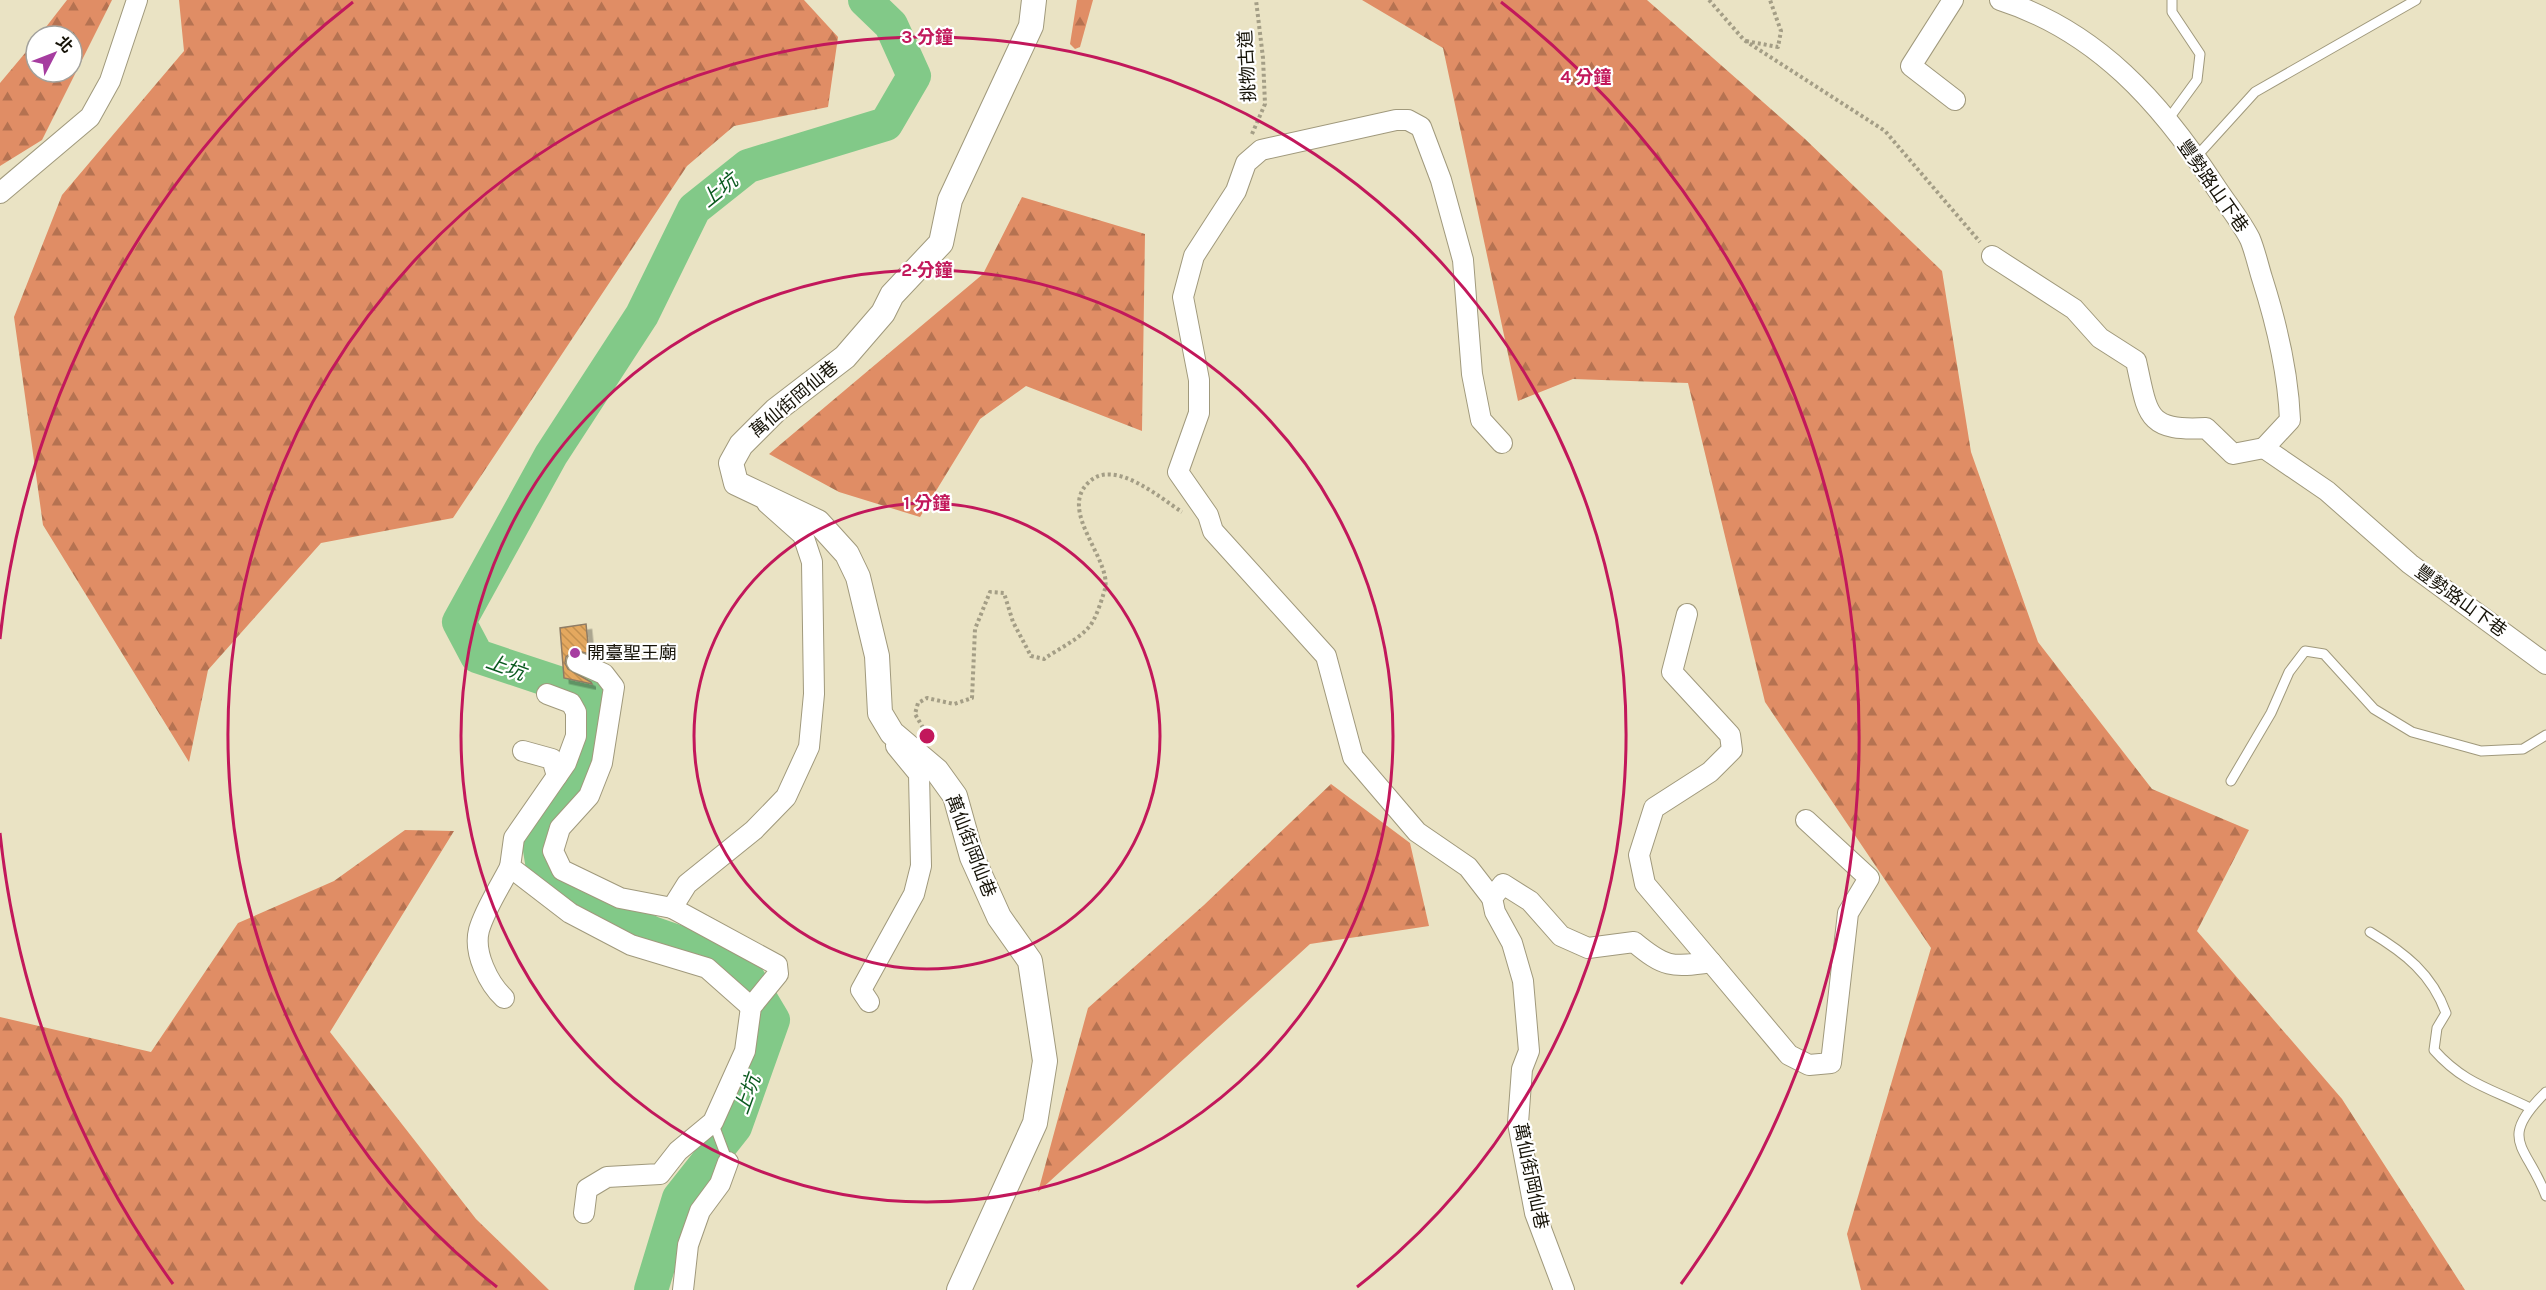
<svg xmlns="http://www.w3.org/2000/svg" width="2546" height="1290" viewBox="0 0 2546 1290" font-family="Karla,'Noto Sans TC',sans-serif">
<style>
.forest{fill:url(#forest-firs)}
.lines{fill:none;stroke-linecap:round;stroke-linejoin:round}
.river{stroke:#82c988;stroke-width:34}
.building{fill:url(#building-back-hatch);stroke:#8f7c65;stroke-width:1.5;filter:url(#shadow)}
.service-casing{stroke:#a0997c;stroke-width:11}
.minor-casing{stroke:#a0997c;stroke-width:22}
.tertiary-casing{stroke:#a0997c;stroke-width:26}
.path{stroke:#a49e86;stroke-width:4;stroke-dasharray:3 3;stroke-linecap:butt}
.service{stroke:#fff;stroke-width:9}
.minor{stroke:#fff;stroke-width:20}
.tertiary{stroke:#fff;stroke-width:24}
.ring{fill:none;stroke:#c2185b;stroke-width:3}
.poi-dot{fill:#a63da0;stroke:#fff;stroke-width:2}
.labels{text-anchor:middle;stroke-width:4.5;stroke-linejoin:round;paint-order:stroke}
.street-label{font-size:18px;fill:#161308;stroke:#fff}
.poi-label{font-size:18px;fill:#161308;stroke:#fff;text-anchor:start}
.water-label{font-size:20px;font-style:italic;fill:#0b5a1f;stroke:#fff}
.centre{fill:#c2185b;stroke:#fff;stroke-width:3}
.ring-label{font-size:18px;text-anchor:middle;font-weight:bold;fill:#c2185b;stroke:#fff;stroke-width:4.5;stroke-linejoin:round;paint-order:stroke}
</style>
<defs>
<pattern id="forest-firs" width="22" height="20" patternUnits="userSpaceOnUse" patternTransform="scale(1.5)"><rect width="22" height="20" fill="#e08d65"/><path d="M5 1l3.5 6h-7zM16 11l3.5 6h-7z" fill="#b57251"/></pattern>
<pattern id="building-back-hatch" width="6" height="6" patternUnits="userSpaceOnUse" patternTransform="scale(1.5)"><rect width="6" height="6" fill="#e4a85e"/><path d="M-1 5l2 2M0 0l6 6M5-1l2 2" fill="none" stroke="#c39050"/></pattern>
<filter id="shadow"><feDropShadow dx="5.5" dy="5.5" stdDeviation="0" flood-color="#0004"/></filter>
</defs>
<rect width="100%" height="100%" fill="#eae3c4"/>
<!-- forest -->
<g class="forest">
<polygon points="67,0 112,0 42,140 0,166 0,83 36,40 36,72 72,72 72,36 39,36"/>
<polygon points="179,0 804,0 838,37 828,107 734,126 687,166 453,518 321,543 208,670 189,762 43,525 14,317 62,195 184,51"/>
<polygon points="1077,0 1093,0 1080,47 1075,49 1070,44"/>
<polygon points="1362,0 1647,0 1804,138 1942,271 1971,452 2038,642 2152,789 2249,830 2197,931 2342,1099 2465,1290 1861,1290 1847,1234 1931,948 1765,702 1688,383 1573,379 1518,401 1443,48"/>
<polygon points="1022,197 1145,234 1142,431 1026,386 980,419 920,517 839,492 769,454 983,274"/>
<polygon points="1331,784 1410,843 1429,926 1310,944 1038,1192 1088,1008 1204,905"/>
<polygon points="405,830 454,831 330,1032 476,1219 549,1290 0,1290 0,1017 151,1052 238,923 334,881"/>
</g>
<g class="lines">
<!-- river -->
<polyline class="river" points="651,1290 679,1198 735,1127 773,1020 739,963 652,933 545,881 538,837 582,775 596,734 592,697 561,684 477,656 459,622 551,455 642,315 694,209 748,166 886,124 914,76 891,25 865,0"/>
</g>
<!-- building -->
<polygon class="building" points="586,624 589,654 575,650 566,657 565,663 568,669 591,682 592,684 564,678 560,628"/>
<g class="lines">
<defs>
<g id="service">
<polyline points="2167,121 2197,80 2200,54 2172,12 2172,0"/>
<polyline points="2196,157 2255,92 2416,0"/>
<polyline points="2231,781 2271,713 2289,672 2305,651 2324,654 2374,709 2412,732 2481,751 2523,749 2546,735"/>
<path d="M 2370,932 C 2405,953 2432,974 2446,1013 L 2437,1028 L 2434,1050 C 2464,1084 2492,1089 2530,1108"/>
<path d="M 2546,1092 C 2496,1141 2527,1145 2546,1196"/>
<polyline points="713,1122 728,1162"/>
</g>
<g id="minor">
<polyline points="1953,0 1911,66 1955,100"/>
<path d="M 2000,0 C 2097,31 2161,103 2215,186 C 2226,203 2241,221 2250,239 C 2255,251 2258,265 2262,278 C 2277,325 2288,371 2290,420 L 2264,448 L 2327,491 L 2410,564 L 2546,664"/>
<polyline points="0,193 90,117 110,81 137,0"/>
<path d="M 1992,256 L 2074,309 L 2100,338 L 2136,361 C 2148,414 2145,432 2206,428 L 2233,454 L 2264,448"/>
<polyline points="577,662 604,674 614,687 602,763 589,796 560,828 553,851 562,870 620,898 672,908 777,965 778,974 751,1007 745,1051 713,1122 678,1151 660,1174 607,1177 587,1189 584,1213"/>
<polyline points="547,694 571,703 576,712 576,736 566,763 514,838 510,867 570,913 631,945 707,968 751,1007"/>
<polyline points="523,751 552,759 557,776"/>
<polyline points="1492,898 1468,867 1417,832 1353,757 1326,656 1213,531 1208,515 1178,472 1199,413 1199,380 1183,297 1194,256 1236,191 1246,163 1261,150 1396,120 1408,120 1421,127 1441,180 1463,260 1472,374 1481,420 1502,443"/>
<polyline points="672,908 687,884 754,830 786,797 809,747 814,694 812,562 803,535 767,503"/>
<polyline points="1711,962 1789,1055 1809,1065 1831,1063 1848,913 1869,878 1806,820"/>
<path d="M 504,998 C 489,984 473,953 479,930 C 485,909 500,887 510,867"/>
<polyline points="869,1002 861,990 914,894 921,866 919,774 896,746"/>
<polyline points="683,1290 688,1245 700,1211 720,1184 728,1162"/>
<path d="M 1564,1290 L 1535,1213 L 1518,1123 L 1522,1069 L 1529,1051 L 1523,981 L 1512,943 L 1495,912 L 1492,898 L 1503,884 L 1530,901 L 1561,936 L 1588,948 L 1634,942 C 1664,967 1671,968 1711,962 L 1645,884 L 1639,855 L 1654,808 L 1710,772 L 1732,750 L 1730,735 L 1672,672 L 1687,614"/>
</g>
<polyline id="tertiary" points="959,1290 1035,1123 1045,1061 1030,961 999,917 972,857 955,796 937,771 892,733 880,713 877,656 858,577 847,554 818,522 736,483 731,463 741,445 776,410 845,357 883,313 892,295 941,243 950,200 1031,26 1034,0"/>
</defs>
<!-- service casing -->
<use href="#service" class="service-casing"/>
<!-- minor casing -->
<use href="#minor" class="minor-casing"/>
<!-- tertiary casing -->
<use href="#tertiary" class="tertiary-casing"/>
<!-- path -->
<g class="path">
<polyline points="1709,0 1744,40 1885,131 1980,242"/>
<polyline points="1746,41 1778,47 1781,31 1770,0"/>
<polyline points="1252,134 1265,104 1263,58 1256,0"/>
<path d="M 926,733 L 915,714 L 918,703 L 927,698 L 954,704 L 972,698 L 975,629 L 990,592 L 1004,593 L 1013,622 L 1031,656 L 1044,659 C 1058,649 1078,640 1089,627 C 1096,619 1102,599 1105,589 C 1112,559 1057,511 1089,482 C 1114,458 1159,497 1182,512"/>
</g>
<!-- service -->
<use href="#service" class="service"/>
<!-- minor -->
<use href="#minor" class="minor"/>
<!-- tertiary -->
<use href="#tertiary" class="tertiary"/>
</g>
<!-- distance rings -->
<g class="ring">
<circle cx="927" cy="736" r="233"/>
<circle cx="927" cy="736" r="466"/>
<path d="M497 1287A699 699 0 1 1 1357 1287"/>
<path d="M173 1284A932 932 0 0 1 0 833M0 639A932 932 0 0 1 353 2M1501 2A932 932 0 0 1 1681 1284"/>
</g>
<!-- markers -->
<circle class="poi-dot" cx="575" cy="653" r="6"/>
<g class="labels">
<!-- street labels -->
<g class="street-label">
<text transform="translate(1247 66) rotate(-93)" y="6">挑物古道</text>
<text transform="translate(2213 186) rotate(55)" y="6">豐勢路山下巷</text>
<text transform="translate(794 399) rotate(-40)" y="6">萬仙街岡仙巷</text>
<text transform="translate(2461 601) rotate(36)" y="6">豐勢路山下巷</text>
<text transform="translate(971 846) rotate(69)" y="6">萬仙街岡仙巷</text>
<text transform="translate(1531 1176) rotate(78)" y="6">萬仙街岡仙巷</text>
</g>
<!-- poi labels -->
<g class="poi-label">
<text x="587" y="659">開臺聖王廟</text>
</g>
<!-- water labels -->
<g class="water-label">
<text transform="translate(719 190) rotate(-39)" y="7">上坑</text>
<text transform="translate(506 667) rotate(20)" y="7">上坑</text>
<text transform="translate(747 1094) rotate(-70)" y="7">上坑</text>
</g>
</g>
<circle cx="927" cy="736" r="9" class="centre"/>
<g class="ring-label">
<text x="927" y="43">3 分鐘</text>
<text x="1586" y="83">4 分鐘</text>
<text x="927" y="276">2 分鐘</text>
<text x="927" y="509">1 分鐘</text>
</g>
<!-- north arrow -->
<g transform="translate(54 54) rotate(48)"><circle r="28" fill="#ffffff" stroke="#a2a19c" stroke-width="1.5"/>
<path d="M0-4.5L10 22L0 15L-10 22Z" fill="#a63da0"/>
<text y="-9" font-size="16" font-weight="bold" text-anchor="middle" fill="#161308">北</text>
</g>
</svg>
